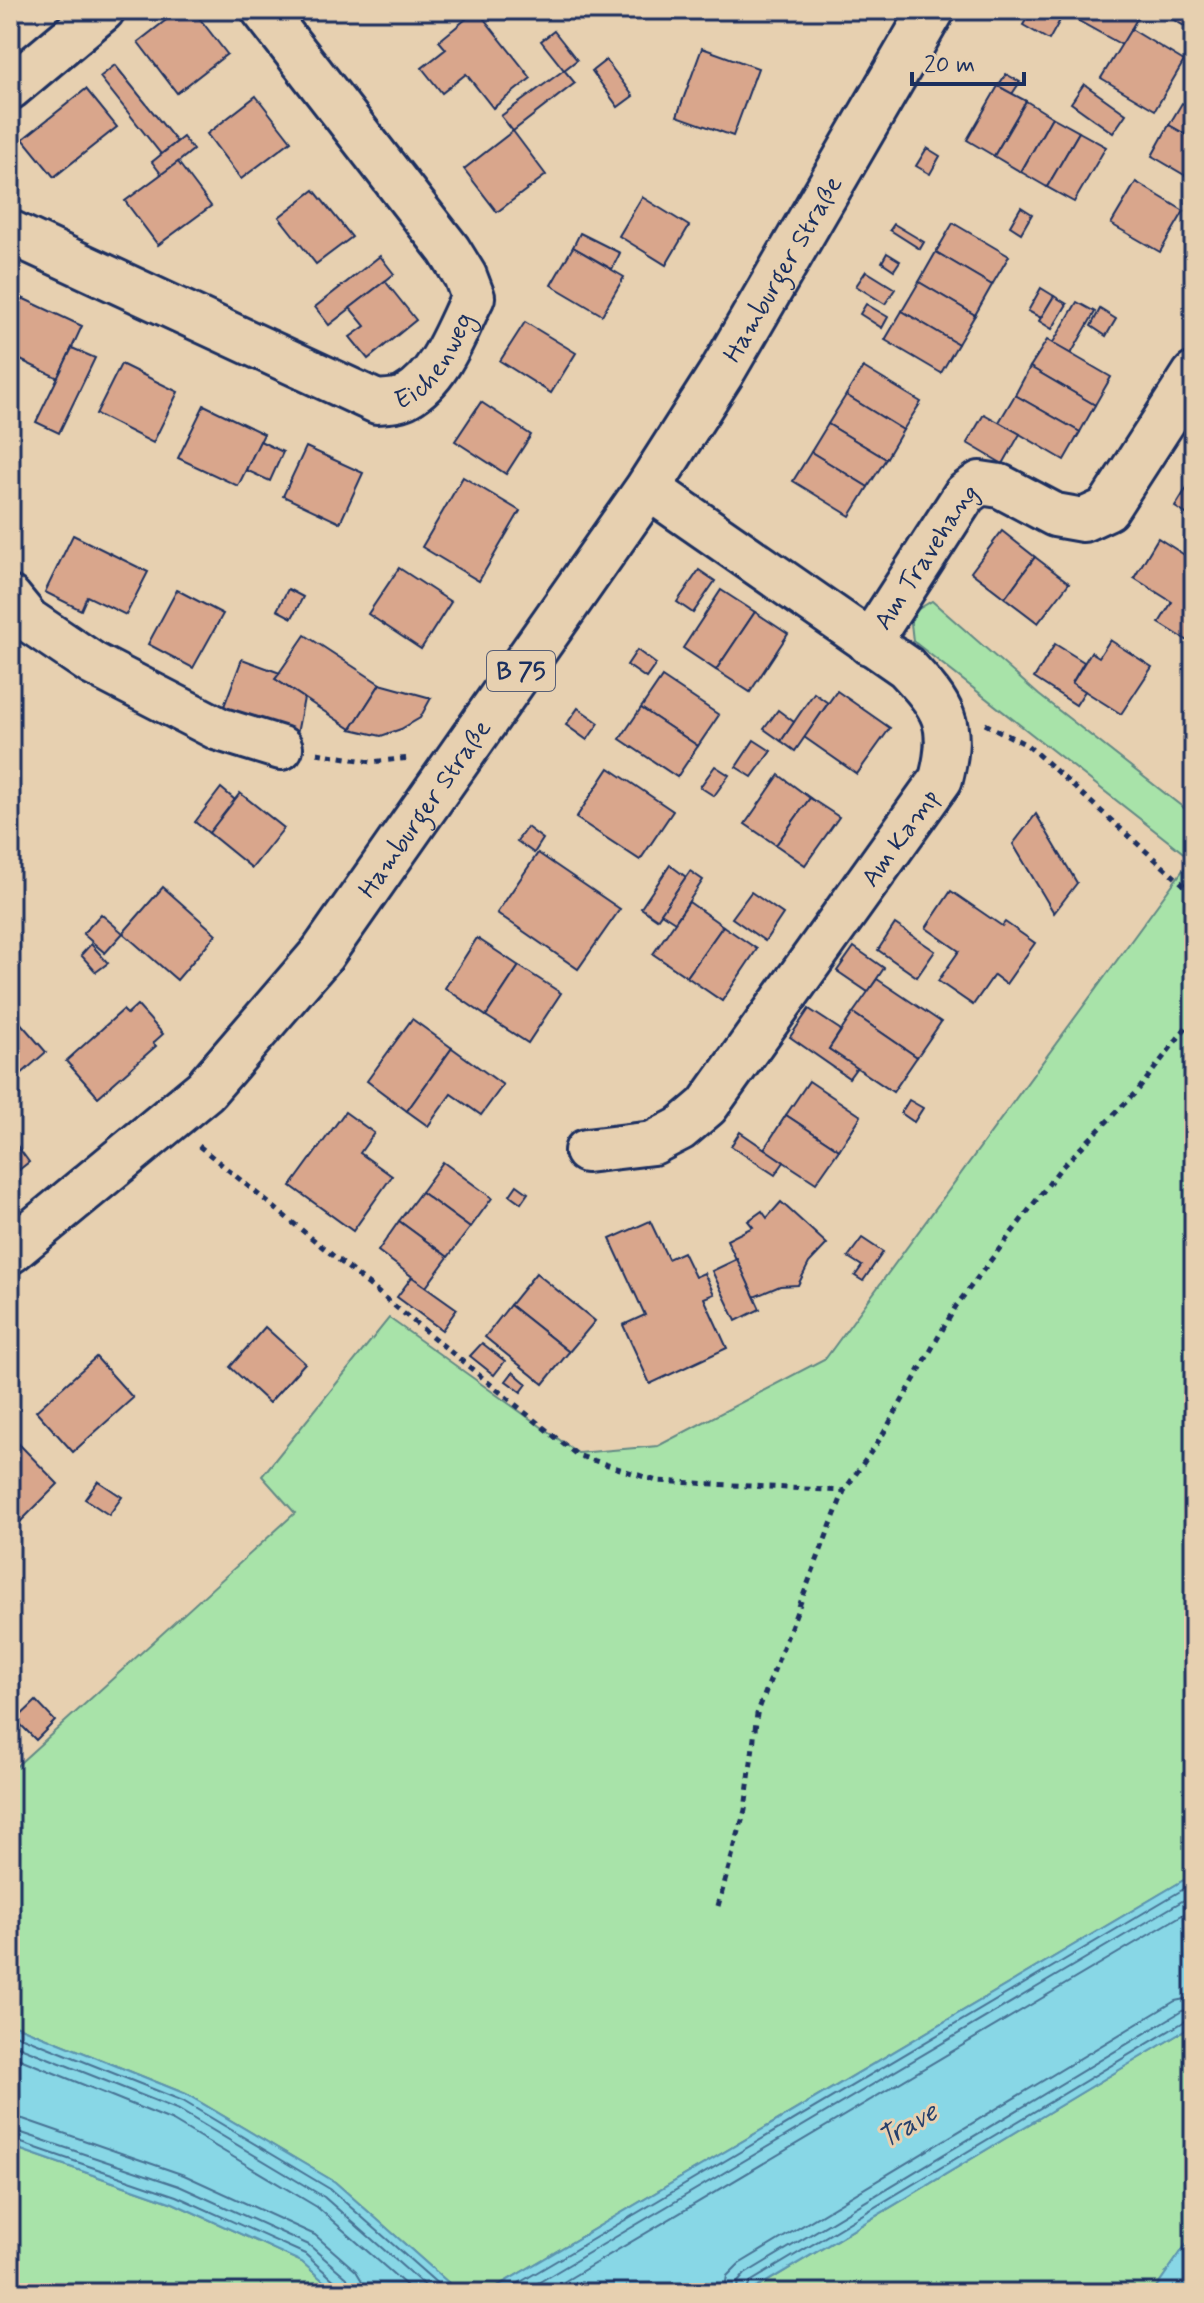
<svg xmlns="http://www.w3.org/2000/svg" width="1204" height="2303" viewBox="0 0 1204 2303" font-family="Mynerve,sans-serif">
<style>
.green{fill:#a8e3a9;stroke:#628984;stroke-width:2}
.water{fill:#88d7e6;stroke:#5c94b0;stroke-width:2}
.lines{fill:none;stroke-linecap:round;stroke-linejoin:round}
.shore{stroke:#477294;stroke-width:2}
.building{fill:#d9a68c;stroke:#1b2f5e;stroke-width:2}
.street-casing{stroke:#1b2f5e;stroke-width:48}
.primary-casing{stroke:#1b2f5e;stroke-width:50}
.path{stroke:#1b2f5e;stroke-width:5;stroke-dasharray:6 6;stroke-linecap:butt}
.street{stroke:#e7d0b0;stroke-width:42}
.primary{stroke:#e7d0b0;stroke-width:44}
.labels{text-anchor:middle;stroke-width:6;stroke-linejoin:round;paint-order:stroke}
.shield{fill:#e7d0b0;stroke:#585f77;stroke-width:2}
.shield-label{font-size:24px;font-weight:bold;fill:#1b2f5e}
.street-label{font-size:26px;fill:#1b2f5e;stroke:#e7d0b0}
.water-label{font-size:28px;font-style:italic;fill:#26406c;stroke:#e7d0b0}
</style>
<rect width="100%" height="100%" fill="#e7d0b0"/>
<filter id="ink" filterUnits="userSpaceOnUse"><feTurbulence type="fractalNoise" baseFrequency=".0125" numOctaves="2"/><feDisplacementMap in="SourceGraphic" scale="16" xChannelSelector="R" yChannelSelector="G"/><feConvolveMatrix kernelMatrix="1 2 1 2 8 2 1 2 1" color-interpolation-filters="sRGB"/></filter>
<g filter="url(#ink)">
<!-- green -->
<g class="green">
<polygon points="932,601 1039,695 1194,816 1194,1874 486,2293 460,2293 335,2182 186,2094 10,2023 10,1772 295,1513 262,1476 389,1318 578,1453 658,1446 826,1358 1191,859 913,641 910,614"/>
<polygon points="1194,2025 1194,2234 1152,2293 748,2293"/>
<polygon points="10,2146 173,2203 302,2262 337,2293 10,2293"/>
</g>
<!-- water -->
<g class="water">
<polygon points="1194,1874 1194,2025 748,2293 486,2293"/>
<polygon points="10,2023 186,2094 335,2182 460,2293 337,2293 302,2262 173,2203 10,2146"/>
<polygon points="1194,2234 1194,2293 1152,2293 1190,2239"/>
</g>
<g class="lines">
<!-- shore -->
<g class="shore">
<polyline points="10,2032 183,2101 330,2189 448,2293"/>
<polyline points="10,2043 179,2110 324,2197 433,2293"/>
<polyline points="10,2055 173,2121 317,2207 415,2293"/>
<polyline points="10,2117 23,2119 184,2175 315,2235 356,2271 362,2281 363,2293"/>
<polyline points="10,2129 179,2186 309,2245 347,2278 351,2293"/>
<polyline points="10,2139 176,2196 305,2254 338,2284 341,2293"/>
<polyline points="502,2293 1194,1883"/>
<polyline points="521,2293 1194,1894"/>
<polyline points="545,2293 1194,1908"/>
<polyline points="724,2293 727,2276 739,2264 1175,2001 1194,1997"/>
<polyline points="736,2293 738,2282 745,2274 1182,2011 1194,2009"/>
<polyline points="746,2293 750,2282 1187,2020 1194,2019"/>
</g>
</g>
<!-- building -->
<g class="building">
<polygon points="179,10 193,10 227,54 177,93 138,42"/>
<polygon points="477,10 531,78 493,108 466,74 442,93 422,68 446,49 439,41"/>
<polygon points="1032,10 1059,10 1064,13 1049,40 1023,25"/>
<polygon points="1059,10 1142,10 1122,45"/>
<polygon points="1157,10 1194,10 1194,29 1193,31"/>
<polygon points="1131,29 1184,61 1155,110 1101,78"/>
<polygon points="554,31 577,60 564,70 541,41"/>
<polygon points="702,48 758,68 733,136 677,116"/>
<polygon points="606,60 633,96 618,107 592,71"/>
<polygon points="115,65 177,142 161,154 100,77"/>
<polygon points="564,70 575,83 513,131 501,116"/>
<polygon points="1006,74 1020,82 1012,94 998,86"/>
<polygon points="1084,84 1126,114 1113,133 1071,103"/>
<polygon points="998,86 1026,101 994,156 967,140"/>
<polygon points="86,89 117,127 54,177 23,139"/>
<polygon points="256,96 291,141 241,179 207,134"/>
<polygon points="1026,101 1052,117 1021,172 994,156"/>
<polygon points="1182,103 1191,108 1188,114 1194,118 1194,139 1169,125"/>
<polygon points="1052,117 1079,132 1047,187 1021,172"/>
<polygon points="1169,125 1194,139 1193,180 1152,156"/>
<polygon points="513,131 546,175 497,212 464,169"/>
<polygon points="1079,132 1106,147 1074,202 1047,187"/>
<polygon points="183,137 193,150 162,175 152,162"/>
<polygon points="927,148 940,156 930,174 916,166"/>
<polygon points="178,162 211,206 158,245 125,201"/>
<polygon points="1136,182 1184,211 1160,252 1111,224"/>
<polygon points="314,190 352,237 316,264 279,217"/>
<polygon points="642,197 689,226 666,265 619,236"/>
<polygon points="1021,207 1032,214 1021,233 1010,226"/>
<polygon points="953,223 1009,256 992,285 936,252"/>
<polygon points="894,224 924,242 920,249 890,230"/>
<polygon points="580,233 620,253 612,269 573,247"/>
<polygon points="573,247 624,277 602,315 551,285"/>
<polygon points="936,252 992,285 975,315 919,282"/>
<polygon points="887,253 900,261 894,270 882,262"/>
<polygon points="380,256 394,274 329,325 315,307"/>
<polygon points="866,271 895,289 885,304 856,286"/>
<polygon points="385,281 416,320 368,359 350,337 365,326 350,308"/>
<polygon points="919,282 975,315 958,344 902,311"/>
<polygon points="1041,288 1054,296 1041,318 1028,311"/>
<polygon points="1054,296 1067,304 1052,329 1039,321"/>
<polygon points="22,298 82,326 58,378 10,355 10,322"/>
<polygon points="1077,302 1095,312 1071,354 1052,344"/>
<polygon points="866,304 888,317 882,328 860,314"/>
<polygon points="1100,309 1116,319 1106,336 1091,326"/>
<polygon points="902,311 958,344 941,373 885,340"/>
<polygon points="525,322 576,353 551,393 500,361"/>
<polygon points="1047,340 1111,377 1095,405 1030,367"/>
<polygon points="72,348 95,358 59,433 36,422"/>
<polygon points="121,364 178,392 153,443 96,414"/>
<polygon points="863,367 921,402 903,430 846,395"/>
<polygon points="1030,367 1095,405 1080,432 1015,395"/>
<polygon points="846,395 903,430 886,459 828,424"/>
<polygon points="1015,395 1080,432 1064,460 999,422"/>
<polygon points="481,402 531,435 506,474 455,441"/>
<polygon points="204,405 264,434 238,486 178,458"/>
<polygon points="984,414 1020,434 1003,464 967,443"/>
<polygon points="828,424 886,459 868,487 811,452"/>
<polygon points="260,441 283,452 270,481 246,470"/>
<polygon points="306,447 363,473 340,523 283,496"/>
<polygon points="811,452 868,487 850,516 793,481"/>
<polygon points="1194,476 1194,519 1175,507"/>
<polygon points="463,477 520,511 479,581 422,547"/>
<polygon points="1002,531 1035,557 1005,598 971,572"/>
<polygon points="73,535 148,572 126,615 87,596 81,610 45,592"/>
<polygon points="1158,538 1194,561 1193,644 1159,623 1172,602 1134,578"/>
<polygon points="1035,557 1069,583 1038,623 1005,598"/>
<polygon points="399,568 451,602 421,649 368,614"/>
<polygon points="699,570 715,581 693,613 677,602"/>
<polygon points="288,589 303,597 292,618 277,610"/>
<polygon points="177,590 223,614 193,668 148,644"/>
<polygon points="721,590 755,612 716,670 683,648"/>
<polygon points="755,612 788,634 750,692 716,670"/>
<polygon points="305,635 380,684 351,729 275,679"/>
<polygon points="1110,640 1152,667 1121,714 1072,683 1091,652 1099,657"/>
<polygon points="1055,644 1084,662 1072,683 1085,691 1076,705 1034,678"/>
<polygon points="637,650 656,664 646,678 627,665"/>
<polygon points="242,659 280,673 275,679 304,698 297,734 223,709"/>
<polygon points="662,677 719,715 698,746 641,708"/>
<polygon points="380,684 431,698 420,718 401,729 381,736 351,729"/>
<polygon points="837,691 890,728 857,774 804,737"/>
<polygon points="814,693 828,703 795,751 781,741"/>
<polygon points="578,708 599,723 587,740 566,725"/>
<polygon points="641,708 698,746 677,777 620,739"/>
<polygon points="778,710 794,722 781,741 764,729"/>
<polygon points="754,740 771,751 752,777 736,767"/>
<polygon points="715,766 729,775 714,796 700,787"/>
<polygon points="609,768 673,811 640,860 576,818"/>
<polygon points="779,775 810,798 776,845 745,824"/>
<polygon points="221,788 235,800 209,833 195,822"/>
<polygon points="240,793 284,828 252,868 209,833"/>
<polygon points="810,798 839,817 805,865 776,845"/>
<polygon points="1036,814 1077,883 1054,913 1013,844"/>
<polygon points="527,827 543,839 534,853 517,841"/>
<polygon points="538,853 620,909 578,969 497,913"/>
<polygon points="670,865 686,877 657,919 641,908"/>
<polygon points="690,871 703,880 675,922 661,913"/>
<polygon points="163,887 216,934 177,980 123,933"/>
<polygon points="951,891 1002,926 1005,922 1035,943 1006,984 994,975 973,1005 938,981 959,951 926,928"/>
<polygon points="751,892 783,914 765,941 732,918"/>
<polygon points="689,902 723,926 687,977 653,954"/>
<polygon points="101,914 123,933 105,953 83,934"/>
<polygon points="895,924 935,951 917,977 878,950"/>
<polygon points="723,926 757,949 722,1001 687,977"/>
<polygon points="477,938 519,966 486,1016 445,988"/>
<polygon points="91,944 108,963 96,972 81,955"/>
<polygon points="10,947 14,968 10,969"/>
<polygon points="854,947 884,968 868,992 837,971"/>
<polygon points="519,966 561,993 528,1043 486,1016"/>
<polygon points="877,979 941,1022 917,1057 853,1013"/>
<polygon points="137,1005 163,1034 153,1043 156,1046 98,1097 66,1061 123,1010 127,1014"/>
<polygon points="809,1009 841,1030 829,1049 857,1067 849,1078 790,1037"/>
<polygon points="10,1011 46,1052 10,1084"/>
<polygon points="853,1013 917,1057 893,1092 829,1049"/>
<polygon points="412,1019 452,1048 407,1111 367,1081"/>
<polygon points="452,1048 503,1085 481,1115 451,1094 428,1126 407,1111"/>
<polygon points="809,1081 861,1116 839,1150 786,1115"/>
<polygon points="909,1100 923,1108 914,1122 901,1113"/>
<polygon points="345,1112 374,1133 360,1153 392,1176 353,1231 291,1186"/>
<polygon points="786,1115 839,1150 816,1183 764,1149"/>
<polygon points="740,1132 784,1162 775,1175 731,1146"/>
<polygon points="10,1136 29,1162 10,1177"/>
<polygon points="443,1162 492,1198 470,1228 421,1192"/>
<polygon points="517,1185 528,1193 521,1203 510,1195"/>
<polygon points="421,1192 470,1228 448,1257 399,1221"/>
<polygon points="781,1202 827,1244 809,1263 798,1285 780,1286 754,1297 727,1240 753,1227 748,1221 762,1211 767,1218"/>
<polygon points="399,1221 448,1257 426,1287 378,1251"/>
<polygon points="650,1221 668,1259 683,1252 695,1277 704,1273 714,1294 704,1298 727,1348 650,1384 623,1325 645,1315 610,1239"/>
<polygon points="862,1238 883,1252 863,1281 855,1276 862,1266 848,1257"/>
<polygon points="737,1259 760,1309 736,1321 712,1271"/>
<polygon points="536,1273 595,1321 569,1352 510,1305"/>
<polygon points="412,1277 457,1309 442,1330 397,1297"/>
<polygon points="510,1305 569,1352 543,1384 485,1337"/>
<polygon points="265,1327 305,1363 269,1403 230,1367"/>
<polygon points="482,1343 505,1361 494,1375 470,1356"/>
<polygon points="96,1357 133,1398 73,1452 36,1411"/>
<polygon points="513,1372 527,1384 521,1392 506,1381"/>
<polygon points="18,1443 58,1484 20,1522 10,1512 10,1451"/>
<polygon points="98,1481 122,1497 109,1515 85,1499"/>
<polygon points="36,1701 55,1721 36,1740 16,1720"/>
</g>
<g class="lines">
<defs>
<g id="street">
<polyline points="10,88 103,10"/>
<path id="s1" d="M 10,232 L 377,402 C 386,401 399,401 407,396 C 441,377 456,330 473,297 L 465,276 L 449,250 L 263,10"/>
<polyline points="10,598 28,620 93,664 219,729 281,748"/>
<path id="s2" d="M 869,643 L 965,494 L 980,483 L 1000,486 L 1055,515 L 1083,520 L 1107,509 L 1194,374"/>
<path id="s3" d="M 586,1151 L 653,1143 L 680,1129 L 707,1106 L 941,779 C 955,723 944,708 906,667 L 648,488"/>
</g>
<g id="primary">
<path id="s4" d="M 10,1251 L 205,1090 L 322,954 L 648,488 L 722,372 L 932,10"/>
</g>
</defs>
<!-- street casing -->
<use href="#street" class="street-casing"/>
<!-- primary casing -->
<use href="#primary" class="primary-casing"/>
<!-- path -->
<g class="path">
<polyline points="985,724 1027,745 1194,894"/>
<polyline points="317,753 371,762 410,758"/>
<polyline points="199,1146 577,1455 657,1481 844,1491"/>
<polyline points="718,1906 745,1810 757,1714 844,1491 882,1436 956,1306 1060,1169 1139,1089 1194,1017"/>
</g>
<!-- street -->
<use href="#street" class="street"/>
<!-- primary -->
<use href="#primary" class="primary"/>
</g>
</g>
<g class="labels">
<!-- shield labels -->
<rect class="shield" x="487" y="651" width="68" height="40" rx="6"/>
<g class="shield-label">
<text x="521" y="679">B 75</text>
</g>
<!-- street labels -->
<g class="street-label">
<text dy="9" stroke="none"><textPath href="#s4" startOffset="1258">Hamburger Straße</textPath></text>
<text dy="9" stroke="none"><textPath href="#s1" startOffset="480">Eichenweg</textPath></text>
<text dy="9" stroke="none"><textPath href="#s2" startOffset="104">Am Travehang</textPath></text>
<text dy="9" stroke="none"><textPath href="#s4" startOffset="610">Hamburger Straße</textPath></text>
<text dy="9" stroke="none"><textPath href="#s3" startOffset="464">Am Kamp</textPath></text>
</g>
<!-- water labels -->
<g class="water-label">
<text transform="translate(907 2124) rotate(-30)" y="10">Trave</text>
</g>
</g>
<!-- margin -->
<rect width="1204" height="2303" fill="none" stroke="#e7d0b0" stroke-width="40"/>
<rect x="20" y="20" width="1164" height="2263" fill="none" stroke="#1b2f5e" stroke-width="3" filter="url(#ink)"/>
<!-- scale -->
<path d="M912 72v12h112v-12" fill="none" stroke="#1b2f5e" stroke-width="4"/>
<text x="924" y="72" font-size="24" fill="#1b2f5e" stroke="#e7d0b0" stroke-width="6" paint-order="stroke">20 m</text>
</svg>
